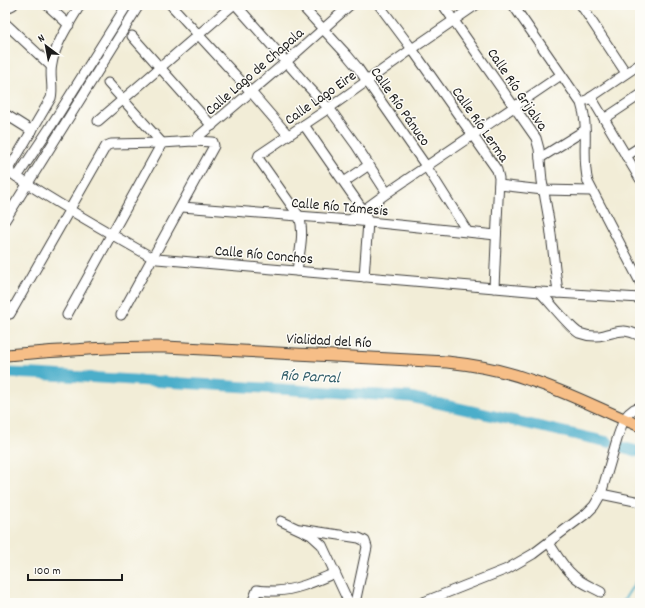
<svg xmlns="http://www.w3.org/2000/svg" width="645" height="608" viewBox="0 0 645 608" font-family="Dekko,sans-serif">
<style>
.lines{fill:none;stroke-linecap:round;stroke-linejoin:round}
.stream{stroke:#4baeca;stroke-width:2}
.river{stroke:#4baeca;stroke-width:11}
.minor-casing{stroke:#3c3b38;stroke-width:11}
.major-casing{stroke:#3c3b38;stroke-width:13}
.minor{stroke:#fff;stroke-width:9}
.major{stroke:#f6be87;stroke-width:11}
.labels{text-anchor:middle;stroke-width:3;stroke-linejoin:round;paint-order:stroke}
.street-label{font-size:15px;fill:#1c1c1c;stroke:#fdfcf7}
.water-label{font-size:16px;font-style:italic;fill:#315e6a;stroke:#fdfcf7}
</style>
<rect width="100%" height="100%" fill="#fdfcf7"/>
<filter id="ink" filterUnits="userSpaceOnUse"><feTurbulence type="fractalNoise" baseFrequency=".025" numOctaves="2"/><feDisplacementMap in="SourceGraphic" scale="8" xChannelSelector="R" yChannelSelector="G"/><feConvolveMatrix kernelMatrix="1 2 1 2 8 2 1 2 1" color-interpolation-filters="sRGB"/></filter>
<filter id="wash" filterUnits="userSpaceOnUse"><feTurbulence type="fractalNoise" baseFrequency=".012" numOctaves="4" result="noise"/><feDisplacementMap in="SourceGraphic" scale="16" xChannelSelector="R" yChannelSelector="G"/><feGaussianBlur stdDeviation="0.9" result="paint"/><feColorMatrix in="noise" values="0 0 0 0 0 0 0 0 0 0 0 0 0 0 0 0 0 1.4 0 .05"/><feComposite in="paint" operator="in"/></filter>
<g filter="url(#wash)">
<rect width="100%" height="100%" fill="#f2edd7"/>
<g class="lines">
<!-- stream -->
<polyline class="stream" points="622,603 640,575"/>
<!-- river -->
<g class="river">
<polyline points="5,373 35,374 410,397 608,442"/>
<polyline points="622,447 640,452"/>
</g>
</g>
</g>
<g filter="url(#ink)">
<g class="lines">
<defs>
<g id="minor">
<polyline points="47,5 69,25"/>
<polyline points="171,5 251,92 288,135"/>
<polyline points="236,5 304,82 332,112 356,145 387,193"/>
<polyline points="301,5 347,55 357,67 426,166 467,231"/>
<polyline points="379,5 412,49 497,170 499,178 494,288"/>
<polyline points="443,5 536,138 539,149 542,181 550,226 558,293"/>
<path d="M 513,5 L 581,103 C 590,129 581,156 588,182 L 640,282"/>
<polyline points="581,5 626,73"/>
<polyline points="5,9 13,5"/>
<polyline points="5,23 51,66"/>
<polyline points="132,36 212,126"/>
<polyline points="591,97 640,179"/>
<polyline points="587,100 640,64"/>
<polyline points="5,114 32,131"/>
<polyline points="604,119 640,95"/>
<polyline points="98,121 233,5"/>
<polyline points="304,125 363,210 368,222 364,277"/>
<polyline points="193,141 286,62 350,5"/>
<polyline points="626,156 640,147"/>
<polyline points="540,158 585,130"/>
<path d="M 8,171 C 55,203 104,230 153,258 L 157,259 L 540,292 L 640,298"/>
<path d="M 5,176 L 51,98 C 54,87 49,75 52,64 C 55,44 70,23 80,5"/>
<polyline points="17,177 49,129 127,5"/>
<polyline points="344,182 369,165"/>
<polyline points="499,185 543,190 591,191"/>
<polyline points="182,207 350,220 496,235"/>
<polyline points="5,220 139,5"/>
<polyline points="350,220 387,193 561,75"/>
<path d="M 297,271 C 299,254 305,233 299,216 L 258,158 L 259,155 L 329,108 L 412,49 L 476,5"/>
<path d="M 540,292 C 549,301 570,328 579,333 C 587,336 596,337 604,335 C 621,331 623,328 640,336"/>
<polyline points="10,314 106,146 111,144 162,143 193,141 213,142 214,146 121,315"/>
<polyline points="67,315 162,143 108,83"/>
<polyline points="601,494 640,502"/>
<polyline points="281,521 311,535 322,545 349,603"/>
<polyline points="300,529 359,538 365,541 367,547 355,603"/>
<path d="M 549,543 C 556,554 563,567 574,576 C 581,583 592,587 601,592"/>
<path d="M 252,603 L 257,590 C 263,591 270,591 276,591 C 297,590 316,581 335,573"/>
<polyline points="421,603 507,569 533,554 587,513 594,506 601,494 618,436 624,419 629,413 634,409 640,407"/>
</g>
<path id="major" d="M 5,355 C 59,351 112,346 166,347 L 447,362 C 475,365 503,370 530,380 C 568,392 603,411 640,426"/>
</defs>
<!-- minor casing -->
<use href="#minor" class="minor-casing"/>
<!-- major casing -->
<use href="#major" class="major-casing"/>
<!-- minor -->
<use href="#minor" class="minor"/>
<!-- major -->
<use href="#major" class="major"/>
</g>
</g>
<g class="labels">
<!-- street labels -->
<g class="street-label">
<text transform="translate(254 71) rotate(-41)" y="5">Calle Lago de Chapala</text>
<text transform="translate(518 89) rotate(56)" y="5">Calle Río Grijalva</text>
<text transform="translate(320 97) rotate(-35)" y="5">Calle Lago Eire</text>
<text transform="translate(401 106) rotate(55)" y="5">Calle Río Pánuco</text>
<text transform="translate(481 124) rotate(55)" y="5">Calle Río Lerma</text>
<text transform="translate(340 206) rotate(5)" y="5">Calle Río Támesis</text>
<text transform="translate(264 254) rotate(5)" y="5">Calle Río Conchos</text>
<text transform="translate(329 340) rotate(3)" y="5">Vialidad del Río</text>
</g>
<!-- water labels -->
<g class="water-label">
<text transform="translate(310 375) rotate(3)" y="6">Río Parral</text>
</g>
</g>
<!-- margin -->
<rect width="645" height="608" fill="none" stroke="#fdfcf7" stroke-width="20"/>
<!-- north arrow -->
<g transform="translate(46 46) rotate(328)" stroke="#fdfcf7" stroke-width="3" paint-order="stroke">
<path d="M0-3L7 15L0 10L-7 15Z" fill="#1c1c1c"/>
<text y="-6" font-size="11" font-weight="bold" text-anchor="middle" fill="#1c1c1c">N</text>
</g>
<!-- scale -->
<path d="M28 574v6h94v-6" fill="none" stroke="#1c1c1c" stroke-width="2"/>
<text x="34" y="574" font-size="12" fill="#1c1c1c" stroke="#fdfcf7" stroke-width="3" paint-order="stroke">100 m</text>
</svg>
